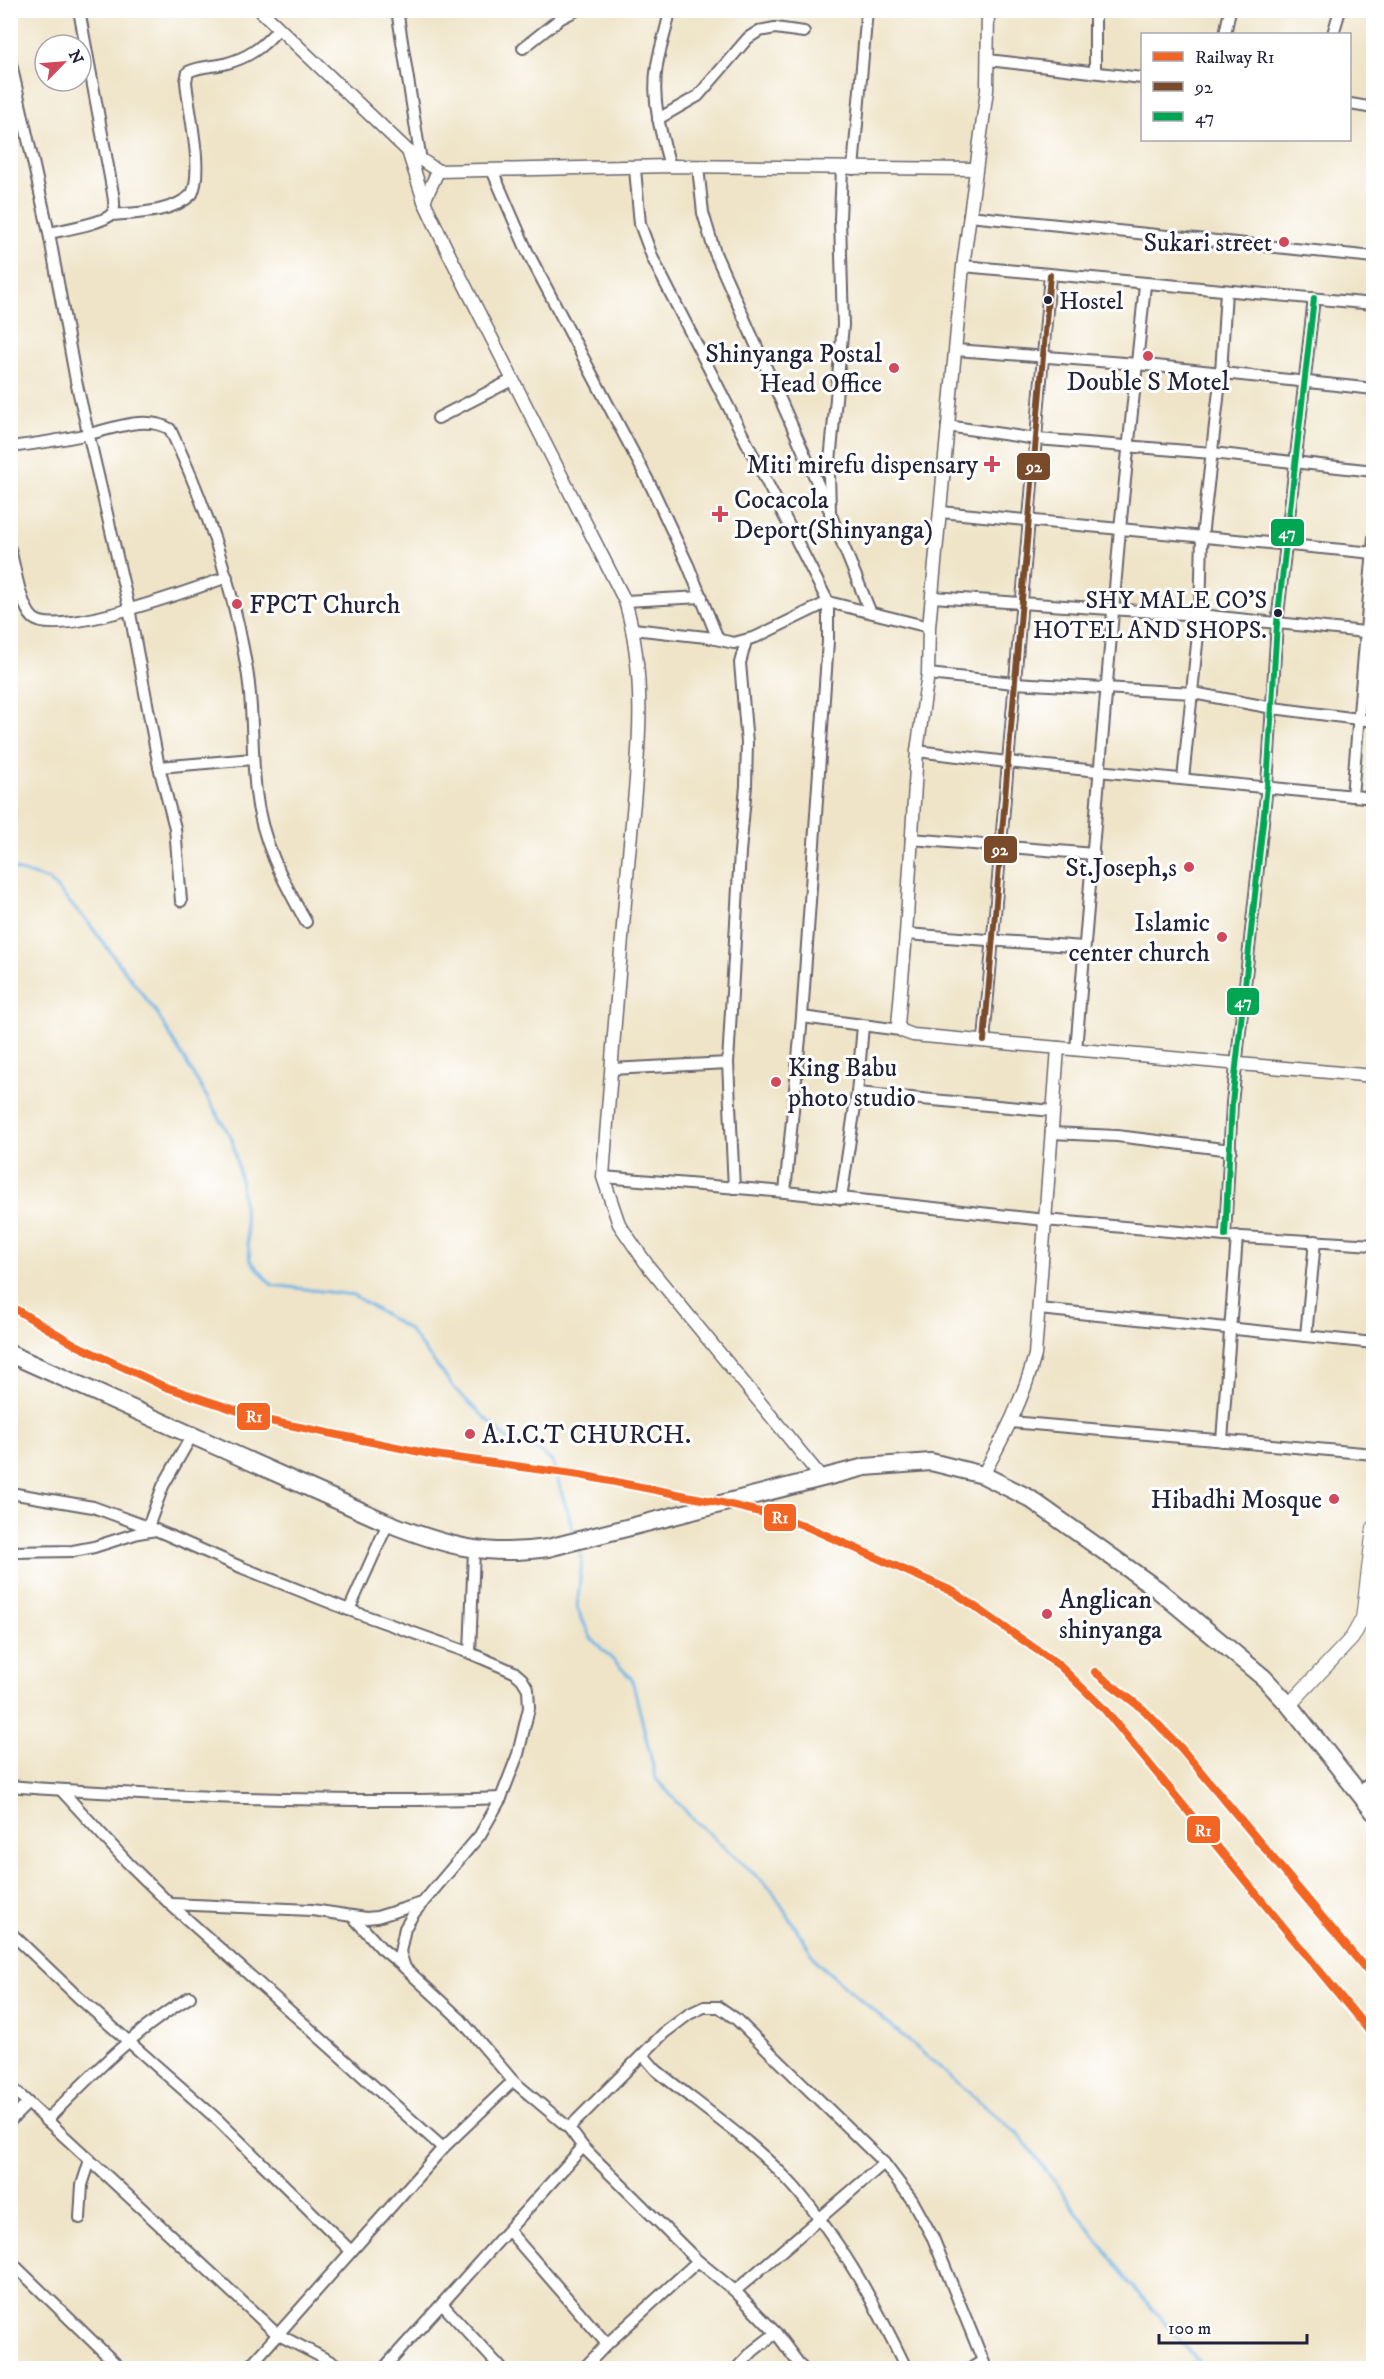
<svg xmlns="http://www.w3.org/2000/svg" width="1384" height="2379" viewBox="0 0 1384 2379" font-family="'IM FELL DW Pica',serif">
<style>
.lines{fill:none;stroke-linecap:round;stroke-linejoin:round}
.stream{stroke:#6eb3e4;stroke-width:3}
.minor-casing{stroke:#6a666c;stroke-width:14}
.tertiary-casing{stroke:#6a666c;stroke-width:15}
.secondary-casing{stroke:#6a666c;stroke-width:16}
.trunk-casing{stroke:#6a666c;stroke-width:20}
.minor{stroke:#fff;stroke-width:10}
.tertiary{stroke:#fff;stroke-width:12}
.secondary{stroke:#fff;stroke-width:14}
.trunk{stroke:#fff;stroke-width:16}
.bus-1-casing{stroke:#fff;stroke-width:10}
.bus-2-casing{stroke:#fff;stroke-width:10}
.bus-1{stroke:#7a4b2a;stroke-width:6}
.bus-2{stroke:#00a651;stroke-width:6}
.rail-1-casing{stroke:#fff;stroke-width:12}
.rail-1{stroke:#f26522;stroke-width:8}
.poi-dot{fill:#d1495b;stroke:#fff;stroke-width:2}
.bus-dot{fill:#22223b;stroke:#fff;stroke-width:2}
.labels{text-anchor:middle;stroke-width:6;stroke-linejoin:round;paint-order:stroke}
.bus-label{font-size:24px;fill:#22223b;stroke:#fff;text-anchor:start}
.poi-label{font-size:26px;fill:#22223b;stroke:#fff;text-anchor:end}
.line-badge{stroke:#fff;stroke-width:2}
.badge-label{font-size:16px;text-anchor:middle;font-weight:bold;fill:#fff}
</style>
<rect width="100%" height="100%" fill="#fff"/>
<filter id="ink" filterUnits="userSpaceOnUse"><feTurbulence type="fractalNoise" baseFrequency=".0167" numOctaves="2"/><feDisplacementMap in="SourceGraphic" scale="12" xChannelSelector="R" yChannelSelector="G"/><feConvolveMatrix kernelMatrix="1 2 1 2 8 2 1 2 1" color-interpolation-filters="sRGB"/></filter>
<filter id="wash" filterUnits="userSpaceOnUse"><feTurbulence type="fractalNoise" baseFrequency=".008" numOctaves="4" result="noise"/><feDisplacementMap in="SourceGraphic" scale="24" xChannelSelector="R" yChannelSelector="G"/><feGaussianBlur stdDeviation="1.35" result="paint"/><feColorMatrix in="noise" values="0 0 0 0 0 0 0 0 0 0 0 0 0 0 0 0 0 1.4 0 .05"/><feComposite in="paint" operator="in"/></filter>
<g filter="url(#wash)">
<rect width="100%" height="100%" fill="#efe4c8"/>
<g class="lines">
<!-- stream -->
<g class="stream">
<polyline points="10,868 49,880 87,921 156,1012 232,1139 240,1177 250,1260 272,1285 353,1295 408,1329 456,1390 507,1439 537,1450 552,1461 575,1536"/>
<polyline points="578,1545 582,1560 577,1608 591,1638 632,1679 656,1779 695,1821 771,1889 818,1963 1022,2138 1128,2281 1198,2361 1199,2368"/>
</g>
</g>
</g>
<g filter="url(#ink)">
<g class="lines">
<defs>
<g id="minor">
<polyline points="397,10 421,161"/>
<polyline points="1095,10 1095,72"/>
<polyline points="1225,34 1230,10"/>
<polyline points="1333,34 1340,10"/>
<polyline points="523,48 561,18 577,10"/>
<polyline points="10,59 49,233 76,381 129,608 159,767 175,828 181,901"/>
<polyline points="988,60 1142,78"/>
<polyline points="1350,104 1374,108"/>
<polyline points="658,119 698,96 748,38 759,31 775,28 804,32"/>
<path d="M 670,166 C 661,134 651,99 657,65 C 660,47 667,29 670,10"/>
<polyline points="698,167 703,213 715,253 829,509"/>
<polyline points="842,168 840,219 843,325 829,472 830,513 870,611"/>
<polyline points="635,169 640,224 653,259 828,602 828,641 802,1017 785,1192"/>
<polyline points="853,169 867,10"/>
<polyline points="492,170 528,253 652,488 688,565 718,639"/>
<path d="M 111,215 C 136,213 173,213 192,194 C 204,170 188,109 186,81 L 188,72 C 200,66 211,67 224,64 C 248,58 263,47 278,29"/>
<polyline points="969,216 1374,257"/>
<path d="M 49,233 C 61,230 108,223 113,212 C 116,205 113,195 112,188 L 79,10"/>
<polyline points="963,266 1374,304"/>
<polyline points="956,350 1137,364 1374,389"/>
<polyline points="438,418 512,380"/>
<polyline points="947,426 1037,439 1212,453 1374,471"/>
<path d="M 10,447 C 35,444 60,440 84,435 C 111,430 144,414 170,429 C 207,506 233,586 247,670 C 254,711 251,751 256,792 C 261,840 283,881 306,922"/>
<polyline points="941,512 1374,553"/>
<path d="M 10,549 C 15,567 20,605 33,618 C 55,640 197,588 227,577"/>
<polyline points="932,597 1200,615 1374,633"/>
<polyline points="625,601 702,597"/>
<polyline points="633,629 706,637 734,643 756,637 828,602 929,627"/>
<polyline points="928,674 1014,683 1193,693 1273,708 1374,721"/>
<polyline points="917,751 1007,762 1374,798"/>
<polyline points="159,767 253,759"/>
<polyline points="1183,779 1200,615 1202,537 1221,373 1226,291"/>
<polyline points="1352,796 1374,537"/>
<polyline points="911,839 1094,854"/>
<polyline points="906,934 1084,947"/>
<polyline points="802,1017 900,1030"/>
<polyline points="984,1041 1050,275"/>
<polyline points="1076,1050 1120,529 1145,285"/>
<polyline points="611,1069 728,1063"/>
<polyline points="857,1093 1053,1111"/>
<polyline points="1051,1133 1117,1136 1231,1150"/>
<polyline points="603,1177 785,1192 1045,1220 1225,1236 1374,1245"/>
<polyline points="734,1188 728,1063 740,852 746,786 747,743 740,663 746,641"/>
<polyline points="841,1199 857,1093 863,1026"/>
<polyline points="1225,1236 1232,1103 1267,786 1277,623 1314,298"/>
<polyline points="1039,1309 1374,1343"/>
<polyline points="1306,1336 1315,1241"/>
<polyline points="1011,1422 1374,1454"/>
<polyline points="1222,1441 1237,1236"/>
<polyline points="10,1493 93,1507 156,1530"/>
<polyline points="148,1527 163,1486 192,1435"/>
<polyline points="10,1552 73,1551 94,1547 138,1533 156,1530 243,1568 349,1610 470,1653 514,1672 522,1679 528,1689 529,1708 518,1754 501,1798 480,1835 414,1913 405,1928 400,1952 405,1968 461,2020 513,2081 569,2128"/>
<polyline points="349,1610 388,1523"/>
<polyline points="470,1653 474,1550"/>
<path d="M 10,1786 C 77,1792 143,1794 210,1797 C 307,1800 404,1802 501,1798"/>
<polyline points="62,1791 128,1863 170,1904 443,2148 248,2368"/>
<polyline points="1358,1793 1374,1780"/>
<polyline points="171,1904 312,1910 366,1918 377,1917 422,1903"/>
<polyline points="353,1917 381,1948 404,1967"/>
<polyline points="10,1932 78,1997 218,2120 351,2251"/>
<path d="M 643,2055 L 656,2070 C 700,2106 759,2146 796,2189 C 842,2243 876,2305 906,2368"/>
<polyline points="10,2086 277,2334 343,2368"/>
<polyline points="10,2121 28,2103"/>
<path d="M 46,2121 C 91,2075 135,2030 190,1997"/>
<polyline points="443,2148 513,2081"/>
<polyline points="80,2218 82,2185 90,2160"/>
<polyline points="509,2231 607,2344"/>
<polyline points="10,2261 120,2368"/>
<polyline points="735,2291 884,2163"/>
<polyline points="442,2304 501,2368"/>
<polyline points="384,2368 583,2147"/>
<polyline points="584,2368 607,2344 698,2261"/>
<polyline points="737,2368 753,2351 776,2333"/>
<polyline points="802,2368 776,2333 735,2291 698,2261 583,2147 569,2128 664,2033 689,2014 704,2007 719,2007 736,2019 884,2163 912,2200 933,2238 986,2368"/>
<polyline points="971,2368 983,2361"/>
</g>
<g id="tertiary">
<polyline points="260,10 408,151 438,171 670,166 975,169"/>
<polyline points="988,10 987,90 963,266 929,627 928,674 917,751 906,934 898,1025 902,1031 913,1035 1374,1076"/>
<path d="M 408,151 L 424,201 L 446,248 L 625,601 C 652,691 634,787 627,877 C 619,977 610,1077 603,1177 L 619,1224 L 648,1266 L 821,1477"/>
<polyline points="424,201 438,171"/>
<path d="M 983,1475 C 1005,1434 1023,1400 1035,1355 L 1058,1048"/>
</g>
<polyline id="secondary" points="1289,1705 1352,1638 1363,1618 1374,1527"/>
<path id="trunk" d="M 10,1354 L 388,1523 C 446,1546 485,1557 548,1548 L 865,1467 L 931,1462 L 983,1475 L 1029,1498 L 1157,1589 L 1264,1678 L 1289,1705 L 1374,1812"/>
</defs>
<!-- minor casing -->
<use href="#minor" class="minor-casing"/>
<!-- tertiary casing -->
<use href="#tertiary" class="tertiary-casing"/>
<!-- secondary casing -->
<use href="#secondary" class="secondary-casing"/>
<!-- trunk casing -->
<use href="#trunk" class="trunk-casing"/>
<!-- minor -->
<use href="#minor" class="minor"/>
<!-- tertiary -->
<use href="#tertiary" class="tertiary"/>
<!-- secondary -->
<use href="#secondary" class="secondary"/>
<!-- trunk -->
<use href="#trunk" class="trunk"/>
<defs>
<polyline id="bus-1" points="984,1041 1050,275"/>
<polyline id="bus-2" points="1225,1236 1232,1103 1267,786 1277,623 1314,298"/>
</defs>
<!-- bus-1 casing -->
<use href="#bus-1" class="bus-1-casing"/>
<!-- bus-2 casing -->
<use href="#bus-2" class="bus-2-casing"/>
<!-- bus-1 -->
<use href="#bus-1" class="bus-1"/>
<!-- bus-2 -->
<use href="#bus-2" class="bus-2"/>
<defs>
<g id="rail-1">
<polyline points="10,1306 74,1344 163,1386 265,1420 435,1455 580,1475 722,1503 773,1515 803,1525 954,1592 1060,1666 1104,1709 1374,2037"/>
<polyline points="1095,1672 1144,1710 1181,1748 1374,1979"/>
</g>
</defs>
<!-- rail-1 casing -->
<use href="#rail-1" class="rail-1-casing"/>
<!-- rail-1 -->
<use href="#rail-1" class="rail-1"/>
</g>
</g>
<!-- markers -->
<g class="poi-dot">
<circle cx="1284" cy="242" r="6"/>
<circle cx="1148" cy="356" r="6"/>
<circle cx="894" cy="368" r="6"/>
<path d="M989 455h6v6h6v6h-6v6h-6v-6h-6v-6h6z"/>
<path d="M717 505h6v6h6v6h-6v6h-6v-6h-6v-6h6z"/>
<circle cx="237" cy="604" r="6"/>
<circle cx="1189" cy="867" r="6"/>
<circle cx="1222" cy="937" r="6"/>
<circle cx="776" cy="1082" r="6"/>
<circle cx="470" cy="1434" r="6"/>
<circle cx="1334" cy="1499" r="6"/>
<circle cx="1047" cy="1614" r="6"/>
</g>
<g class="bus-dot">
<circle cx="1048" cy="300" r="5"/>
<circle cx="1278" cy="613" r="5"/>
</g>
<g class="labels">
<!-- bus labels -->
<g class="bus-label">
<text x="1059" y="309">Hostel</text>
<text x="1267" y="608" text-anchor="end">SHY MALE CO'S<tspan x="1267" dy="30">HOTEL AND SHOPS.</tspan></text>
</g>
<!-- poi labels -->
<g class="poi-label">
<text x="1272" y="251">Sukari street</text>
<text x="882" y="362">Shinyanga Postal<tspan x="882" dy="30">Head Office</tspan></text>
<text x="1148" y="390" text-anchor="middle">Double S Motel</text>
<text x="978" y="473">Miti mirefu dispensary</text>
<text x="734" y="508" text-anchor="start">Cocacola<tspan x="734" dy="30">Deport(Shinyanga)</tspan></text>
<text x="249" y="613" text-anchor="start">FPCT Church</text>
<text x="1177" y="876">St.Joseph,s</text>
<text x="1210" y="931">Islamic<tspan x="1210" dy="30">center church</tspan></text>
<text x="788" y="1076" text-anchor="start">King Babu<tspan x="788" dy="30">photo studio</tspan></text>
<text x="482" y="1443" text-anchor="start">A.I.C.T CHURCH.</text>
<text x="1322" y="1508">Hibadhi Mosque</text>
<text x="1059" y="1608" text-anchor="start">Anglican<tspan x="1059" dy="30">shinyanga</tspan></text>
</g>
</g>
<g class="line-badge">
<rect x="1016" y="452" width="35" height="29" rx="6" fill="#7a4b2a"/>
<rect x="1270" y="518" width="35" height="29" rx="6" fill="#00a651"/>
<rect x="983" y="835" width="35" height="29" rx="6" fill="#7a4b2a"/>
<rect x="1226" y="987" width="34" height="29" rx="6" fill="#00a651"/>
<rect x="236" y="1402" width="35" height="29" rx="6" fill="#f26522"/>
<rect x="763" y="1503" width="34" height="29" rx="6" fill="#f26522"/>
<rect x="1186" y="1815" width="35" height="29" rx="6" fill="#f26522"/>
</g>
<g class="badge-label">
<text x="1034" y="472">92</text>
<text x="1287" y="538">47</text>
<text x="1000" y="855">92</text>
<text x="1243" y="1007">47</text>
<text x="254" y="1422">R1</text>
<text x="780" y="1523">R1</text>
<text x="1203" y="1836">R1</text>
</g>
<!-- margin -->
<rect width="1384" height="2379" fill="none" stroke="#fff" stroke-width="36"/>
<!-- legend -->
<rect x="1141" y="33" width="210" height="108" fill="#ffffff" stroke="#a7a7b1" stroke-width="1.5"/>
<rect x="1153" y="52" width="30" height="9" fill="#f26522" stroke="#a7a7b1" stroke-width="1.5"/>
<text x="1195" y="63" font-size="18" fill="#22223b">Railway R1</text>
<rect x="1153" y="82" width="30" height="9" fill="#7a4b2a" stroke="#a7a7b1" stroke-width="1.5"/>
<text x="1195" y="93" font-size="18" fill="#22223b">92</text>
<rect x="1153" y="112" width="30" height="9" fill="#00a651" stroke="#a7a7b1" stroke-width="1.5"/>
<text x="1195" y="123" font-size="18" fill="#22223b">47</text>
<!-- north arrow -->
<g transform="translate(63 63) rotate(65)"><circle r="28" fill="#ffffff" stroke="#a7a7b1" stroke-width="1.5"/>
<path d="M0-4.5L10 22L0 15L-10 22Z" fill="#d1495b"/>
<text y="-9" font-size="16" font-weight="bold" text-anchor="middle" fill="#22223b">N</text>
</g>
<!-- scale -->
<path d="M1159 2334v9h148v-9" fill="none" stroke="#22223b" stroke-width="3"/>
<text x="1168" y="2334" font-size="18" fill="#22223b" stroke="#ffffff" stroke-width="4.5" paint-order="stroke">100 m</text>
</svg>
